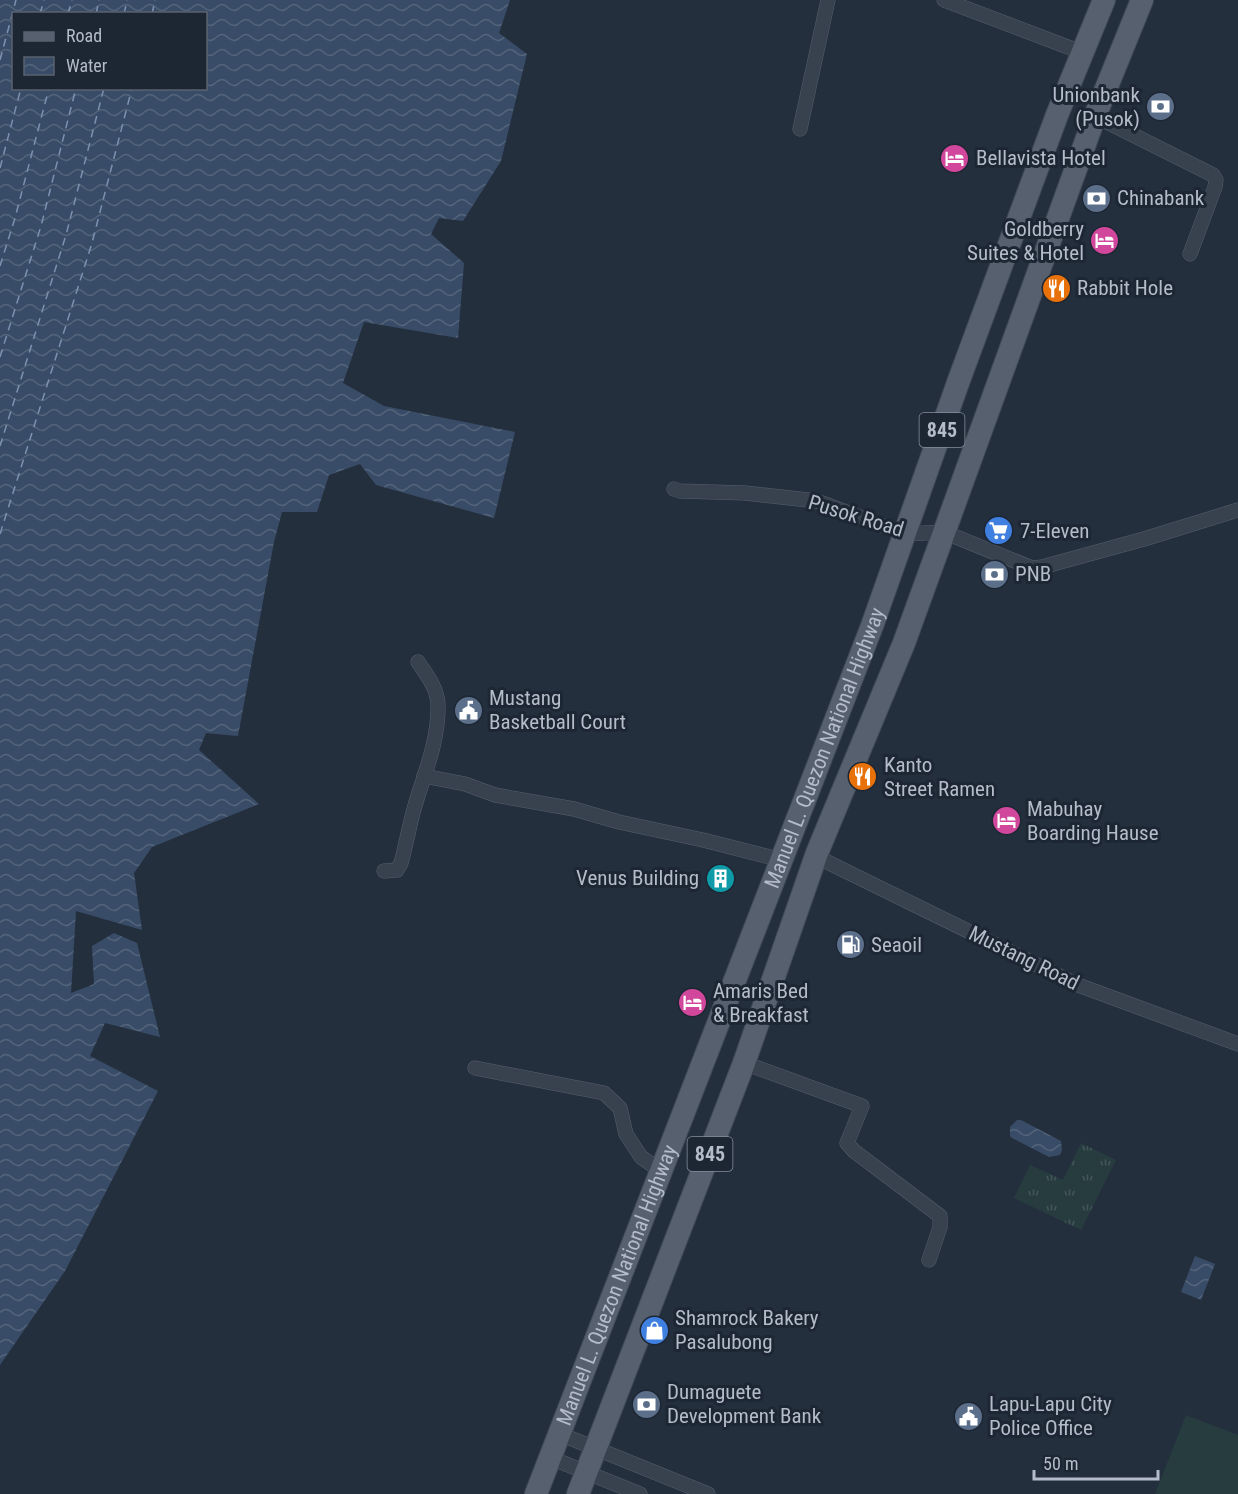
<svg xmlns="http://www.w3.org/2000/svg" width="1238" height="1494" viewBox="0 0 1238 1494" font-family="'Roboto Condensed',sans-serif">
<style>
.grass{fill:url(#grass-tufts)}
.garden{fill:#263c3f}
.water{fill:url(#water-waves);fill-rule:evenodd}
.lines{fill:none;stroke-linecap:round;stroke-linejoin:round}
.ferry{stroke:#7c92b1;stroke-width:1.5;stroke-dasharray:8 6;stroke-linecap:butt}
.minor-casing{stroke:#565f6c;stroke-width:15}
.primary-casing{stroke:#414a57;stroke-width:24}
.minor{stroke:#38414e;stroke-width:14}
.primary{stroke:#56606e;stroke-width:22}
.labels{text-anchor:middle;stroke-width:6;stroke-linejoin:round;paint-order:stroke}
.shield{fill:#1d2633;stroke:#878f9c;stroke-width:1.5}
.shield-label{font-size:20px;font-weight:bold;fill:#b4bcc9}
.poi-label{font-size:21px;fill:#b4bcc9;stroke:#1d2633;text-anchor:start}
.street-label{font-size:21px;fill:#b4bcc9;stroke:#1d2633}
</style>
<defs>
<pattern id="grass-tufts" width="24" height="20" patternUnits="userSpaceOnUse" patternTransform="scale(1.5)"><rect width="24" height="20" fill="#263c3f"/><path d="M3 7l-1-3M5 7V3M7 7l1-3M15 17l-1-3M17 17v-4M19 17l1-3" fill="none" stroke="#435659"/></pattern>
<pattern id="water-waves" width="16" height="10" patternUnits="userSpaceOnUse" patternTransform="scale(1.5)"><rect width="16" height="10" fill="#394c67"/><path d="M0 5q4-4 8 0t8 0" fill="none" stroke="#53647b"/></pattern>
</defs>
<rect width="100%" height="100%" fill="#242f3e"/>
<!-- grass -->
<polygon class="grass" points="1081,1143 1116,1160 1081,1230 1014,1198 1030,1165 1063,1180"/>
<!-- garden -->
<polygon class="garden" points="1186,1415 1238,1435 1238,1494 1155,1494"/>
<!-- water -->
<g class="water">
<path d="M 0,0 L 510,0 L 499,33 L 527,54 L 501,161 L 463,221 L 439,218 L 431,234 L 464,263 L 458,338 L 364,322 L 343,383 L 384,406 L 515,432 L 494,518 L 376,485 L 360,464 L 329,475 L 317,512 L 282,512 L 274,542 L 238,736 L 206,733 L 199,750 L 259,804 L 152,847 L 134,873 L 142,930 L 76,911 L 71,993 L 94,984 L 92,946 L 114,933 L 137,943 L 160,1037 L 105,1023 L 90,1056 L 158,1091 L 65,1271 L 0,1365 ZM 14,14 L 206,14 L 206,88 L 14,88 Z"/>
<polygon points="1017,1120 1021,1120 1061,1141 1062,1150 1060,1155 1049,1157 1012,1138 1010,1136 1010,1127"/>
<polygon points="1195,1256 1215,1264 1201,1300 1181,1292"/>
</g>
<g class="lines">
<!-- ferry -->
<g class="ferry">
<polyline points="40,14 44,0"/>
<polyline points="68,14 72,0"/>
<polyline points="96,14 99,0"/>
<polyline points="124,14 127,0"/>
<polyline points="152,14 155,0"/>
<polyline points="0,60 16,0"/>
<polyline points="0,168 21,88"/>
<polyline points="0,266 15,218 49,88"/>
<polyline points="0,357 41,226 76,88"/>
<polyline points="0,446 66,235 104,88"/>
<polyline points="0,534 92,243 132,88"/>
</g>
<defs>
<g id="minor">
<polyline points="944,0 1081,52"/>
<polyline points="1095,116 1213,175 1216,180 1215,187 1190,254"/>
<polyline points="800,129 828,0"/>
<polyline points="674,489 680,491 745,493 817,501 905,534 944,532 1032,568 1042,567 1144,539 1238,510"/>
<polyline points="424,776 465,784 495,795 574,809 619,822 703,840 782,860"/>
<polyline points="817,857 1078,985 1238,1044"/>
<path d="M 384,871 L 397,870 L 401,863 C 406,845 409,827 414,809 C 424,774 439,741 438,704 C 437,688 427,675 418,662"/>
<polyline points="744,1063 862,1106 847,1143 854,1151 940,1216 940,1227 929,1260"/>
<polyline points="475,1068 604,1093 620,1108 626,1134 641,1157 661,1171"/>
<polyline points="560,1434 708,1494"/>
<polyline points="551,1458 640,1494"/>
</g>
<g id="primary">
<path id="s1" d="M 536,1494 L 872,626 L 959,380 L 1057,115 L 1104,0"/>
<polyline points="578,1494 744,1063 817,853 904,643 1095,116 1142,0"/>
</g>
</defs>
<!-- minor casing -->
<use href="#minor" class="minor-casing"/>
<!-- primary casing -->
<use href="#primary" class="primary-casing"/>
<!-- minor -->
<use href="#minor" class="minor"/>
<!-- primary -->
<use href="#primary" class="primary"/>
</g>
<!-- icons -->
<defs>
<symbol id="bank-disc" viewBox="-11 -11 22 22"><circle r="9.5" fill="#5c6f8a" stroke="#1d2633"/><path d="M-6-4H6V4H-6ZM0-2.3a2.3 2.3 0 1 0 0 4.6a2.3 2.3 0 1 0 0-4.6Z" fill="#fff"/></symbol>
<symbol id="hotel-disc" viewBox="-11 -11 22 22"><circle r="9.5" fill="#d1479c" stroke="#1d2633"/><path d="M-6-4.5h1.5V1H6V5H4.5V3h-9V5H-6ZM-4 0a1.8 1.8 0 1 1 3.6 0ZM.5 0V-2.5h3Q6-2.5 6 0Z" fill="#fff"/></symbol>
<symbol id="restaurant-disc" viewBox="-11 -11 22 22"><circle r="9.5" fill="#e8710a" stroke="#1d2633"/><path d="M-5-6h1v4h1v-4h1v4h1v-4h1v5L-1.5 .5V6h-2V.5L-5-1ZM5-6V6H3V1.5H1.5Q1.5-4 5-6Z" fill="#fff"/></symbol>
<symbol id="supermarket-disc" viewBox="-11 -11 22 22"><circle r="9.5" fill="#3f7fe0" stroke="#1d2633"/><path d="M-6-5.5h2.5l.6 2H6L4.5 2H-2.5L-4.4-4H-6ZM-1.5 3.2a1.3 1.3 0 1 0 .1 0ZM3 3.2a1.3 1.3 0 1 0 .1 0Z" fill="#fff"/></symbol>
<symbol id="civic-disc" viewBox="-11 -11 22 22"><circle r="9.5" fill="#5c6f8a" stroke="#1d2633"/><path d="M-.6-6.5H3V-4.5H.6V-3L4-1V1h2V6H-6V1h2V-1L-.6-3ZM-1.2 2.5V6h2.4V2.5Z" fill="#fff"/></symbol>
<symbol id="building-disc" viewBox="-11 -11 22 22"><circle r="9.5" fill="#0f9aa8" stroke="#1d2633"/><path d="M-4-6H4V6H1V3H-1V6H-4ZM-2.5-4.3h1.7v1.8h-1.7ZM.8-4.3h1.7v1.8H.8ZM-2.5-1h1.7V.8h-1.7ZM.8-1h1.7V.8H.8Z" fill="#fff"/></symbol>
<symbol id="fuel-disc" viewBox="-11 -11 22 22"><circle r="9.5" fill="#5c6f8a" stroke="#1d2633"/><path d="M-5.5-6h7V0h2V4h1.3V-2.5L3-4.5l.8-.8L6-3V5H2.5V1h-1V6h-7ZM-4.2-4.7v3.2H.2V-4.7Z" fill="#fff"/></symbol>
<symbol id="shop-disc" viewBox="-11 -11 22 22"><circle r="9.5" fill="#3f7fe0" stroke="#1d2633"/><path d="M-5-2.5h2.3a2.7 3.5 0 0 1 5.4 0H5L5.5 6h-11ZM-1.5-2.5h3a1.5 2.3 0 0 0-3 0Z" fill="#fff"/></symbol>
</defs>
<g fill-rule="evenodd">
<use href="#bank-disc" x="1144" y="90" width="33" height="33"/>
<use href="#hotel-disc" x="938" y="142" width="33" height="33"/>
<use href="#bank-disc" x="1080" y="182" width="33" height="33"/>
<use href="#hotel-disc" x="1088" y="224" width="33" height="33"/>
<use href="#restaurant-disc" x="1040" y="272" width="33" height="33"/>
<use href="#supermarket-disc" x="982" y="514" width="33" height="33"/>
<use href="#bank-disc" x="978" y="558" width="33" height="33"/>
<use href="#civic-disc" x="452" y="694" width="33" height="33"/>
<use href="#restaurant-disc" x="846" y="760" width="33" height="33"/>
<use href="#hotel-disc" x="990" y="804" width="33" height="33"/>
<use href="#building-disc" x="704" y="862" width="33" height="33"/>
<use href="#fuel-disc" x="834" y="928" width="33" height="33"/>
<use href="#hotel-disc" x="676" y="986" width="33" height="33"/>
<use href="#shop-disc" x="638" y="1314" width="33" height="33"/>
<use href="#bank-disc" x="630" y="1388" width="33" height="33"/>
<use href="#civic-disc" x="952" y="1400" width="33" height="33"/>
</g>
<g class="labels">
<!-- shield labels -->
<g class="shield">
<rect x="919.5" y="413" width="45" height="34" rx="4.5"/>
<rect x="687.5" y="1137" width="45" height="34" rx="4.5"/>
</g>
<g class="shield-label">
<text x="942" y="437">845</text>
<text x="710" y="1161">845</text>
</g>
<!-- poi labels -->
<g class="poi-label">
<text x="1140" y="102" text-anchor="end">Unionbank<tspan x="1140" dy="24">(Pusok)</tspan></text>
<text x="976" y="165">Bellavista Hotel</text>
<text x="1117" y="205">Chinabank</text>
<text x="1084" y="236" text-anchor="end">Goldberry<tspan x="1084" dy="24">Suites &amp; Hotel</tspan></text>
<text x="1077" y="295">Rabbit Hole</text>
<text x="1020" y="538">7-Eleven</text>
<text x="1015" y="581">PNB</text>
<text x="489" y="705">Mustang<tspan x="489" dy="24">Basketball Court</tspan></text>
<text x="884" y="772">Kanto<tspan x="884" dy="24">Street Ramen</tspan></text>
<text x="1027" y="816">Mabuhay<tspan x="1027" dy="24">Boarding Hause</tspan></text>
<text x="699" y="885" text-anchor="end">Venus Building</text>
<text x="871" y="952">Seaoil</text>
<text x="713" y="998">Amaris Bed<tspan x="713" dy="24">&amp; Breakfast</tspan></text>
<text x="675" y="1325">Shamrock Bakery<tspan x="675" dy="24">Pasalubong</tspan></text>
<text x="667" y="1399">Dumaguete<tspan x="667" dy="24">Development Bank</tspan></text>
<text x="989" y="1411">Lapu-Lapu City<tspan x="989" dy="24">Police Office</tspan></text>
</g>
<!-- street labels -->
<g class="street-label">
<text transform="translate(856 516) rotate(17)" y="7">Pusok Road</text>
<text dy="7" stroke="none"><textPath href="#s1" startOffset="800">Manuel L. Quezon National Highway</textPath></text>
<text transform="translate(1024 958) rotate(26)" y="7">Mustang Road</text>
<text dy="7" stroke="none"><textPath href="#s1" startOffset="224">Manuel L. Quezon National Highway</textPath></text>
</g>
</g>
<!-- legend -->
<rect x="12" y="12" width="195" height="78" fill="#1d2633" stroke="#59626f" stroke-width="1.5"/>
<rect x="24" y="32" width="30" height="9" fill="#56606e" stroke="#59626f" stroke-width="1.5"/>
<text x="66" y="42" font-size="18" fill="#b4bcc9">Road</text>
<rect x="24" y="57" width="30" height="18" fill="url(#water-waves)" stroke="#59626f" stroke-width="1.5"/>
<text x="66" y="72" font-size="18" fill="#b4bcc9">Water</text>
<!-- scale -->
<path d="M1034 1470v9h124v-9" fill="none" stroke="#b4bcc9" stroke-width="3"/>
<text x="1043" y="1470" font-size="18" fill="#b4bcc9" stroke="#1d2633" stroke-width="4.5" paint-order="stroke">50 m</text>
</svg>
